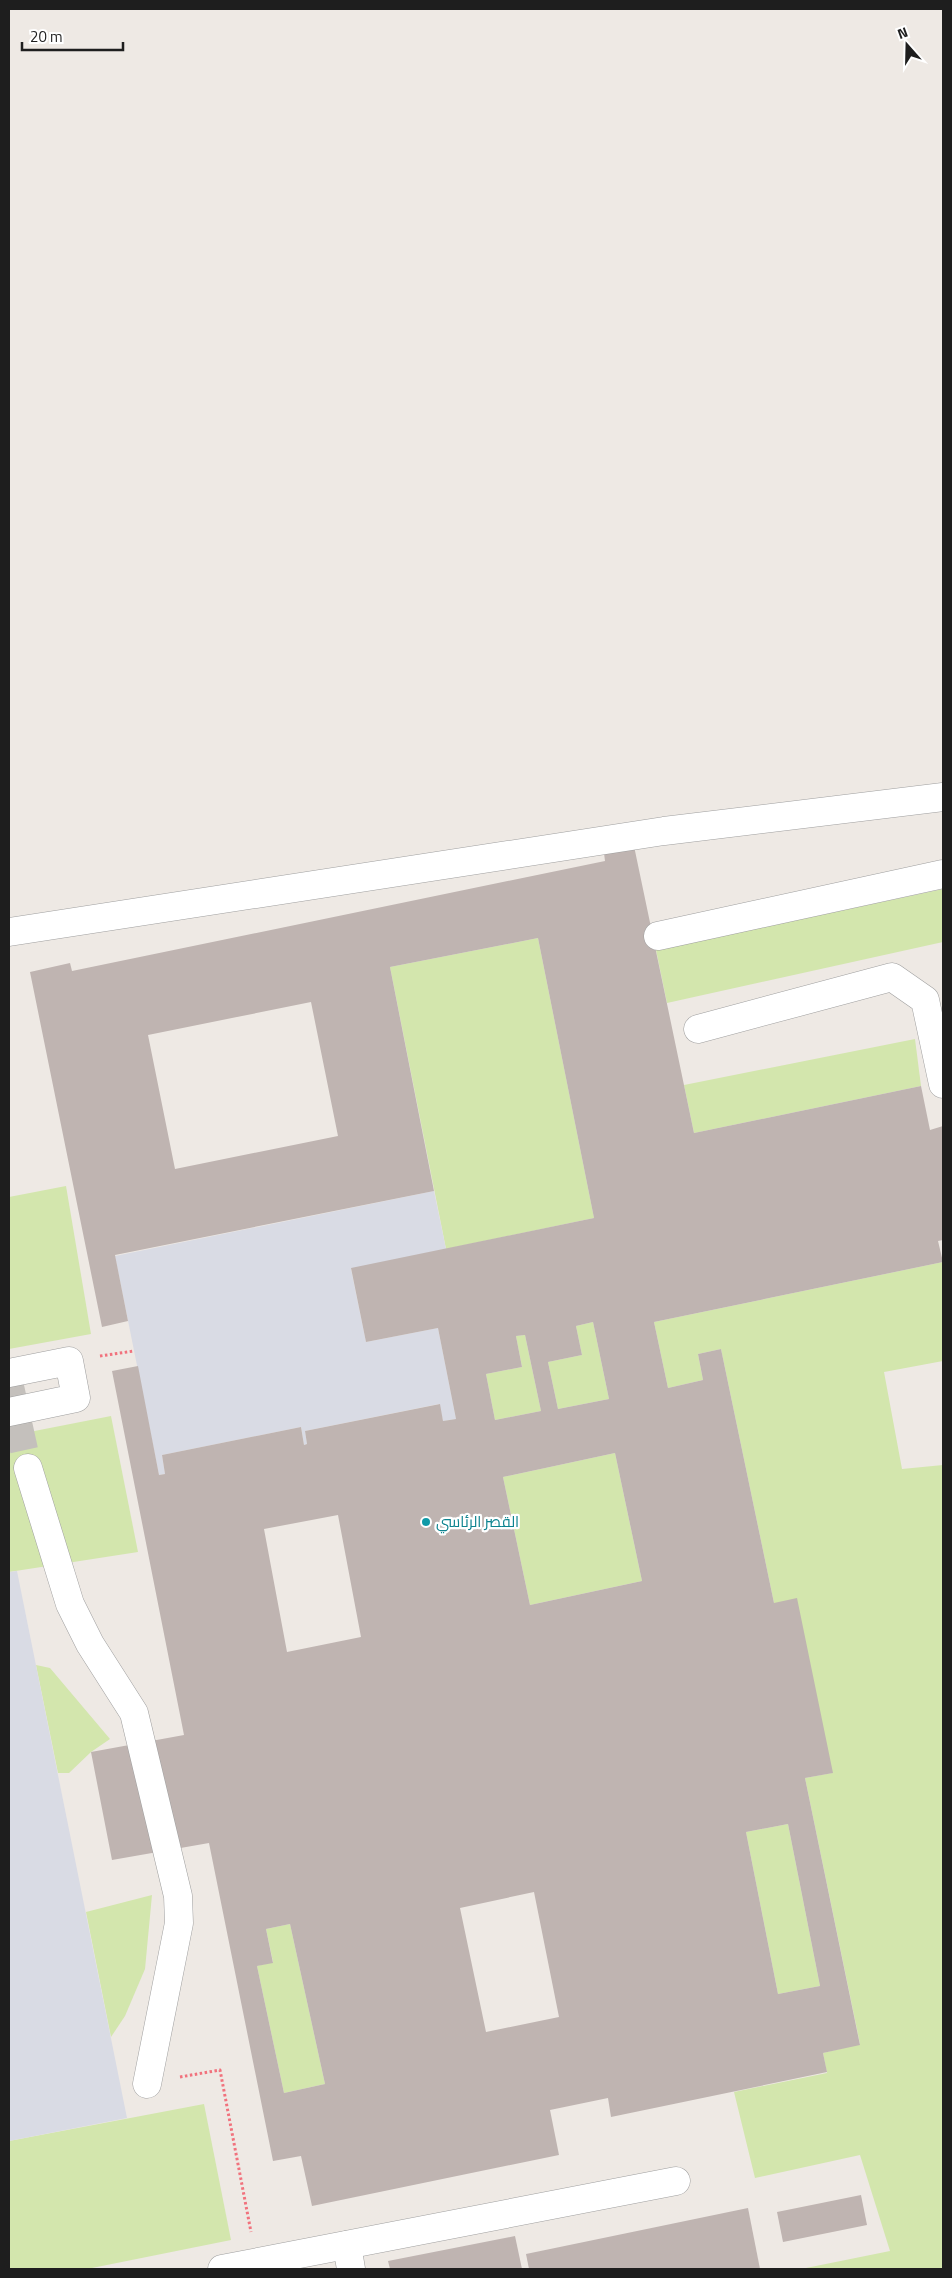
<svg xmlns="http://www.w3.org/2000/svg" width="952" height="2278" viewBox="0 0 952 2278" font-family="'Titillium Web',Cairo,sans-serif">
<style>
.grass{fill:#d3e6ad}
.plaza{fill:#d9dbe4}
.building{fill:#bfb4b1;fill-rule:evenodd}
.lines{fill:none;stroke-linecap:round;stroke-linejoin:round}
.minor-tunnel{stroke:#c4c0bc;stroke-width:28;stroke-dasharray:28 14;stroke-linecap:butt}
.minor-casing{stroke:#9f9f9f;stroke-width:29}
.path{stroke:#f1727d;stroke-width:3;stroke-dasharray:2.5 2.5;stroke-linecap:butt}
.minor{stroke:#fff;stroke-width:28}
.culture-dot{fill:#0f9aa8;stroke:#fff;stroke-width:2}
.labels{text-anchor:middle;stroke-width:4.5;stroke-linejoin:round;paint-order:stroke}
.culture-label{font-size:15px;fill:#0d838f;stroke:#fff;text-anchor:start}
</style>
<rect width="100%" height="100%" fill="#eee9e4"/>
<!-- grass -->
<g class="grass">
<polygon points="943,889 943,942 667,1003 656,950"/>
<polygon points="538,938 594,1218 446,1249 390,967"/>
<polygon points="915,1039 921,1086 694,1133 684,1085"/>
<polygon points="66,1186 91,1334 9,1349 9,1197"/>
<polygon points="943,1262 943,1361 884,1372 902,1469 943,1465 943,2269 801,2269 890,2251 860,2155 755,2178 734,2092 827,2073 823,2053 860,2044 805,1778 832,1773 774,1603 721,1349 698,1354 703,1380 668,1388 654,1322"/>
<polygon points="593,1322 609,1399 558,1409 548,1362 582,1355 576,1326"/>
<polygon points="525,1335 541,1411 495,1420 486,1374 522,1367 516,1336"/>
<polygon points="111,1416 138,1552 9,1572 9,1436"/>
<polygon points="615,1453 642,1581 530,1605 503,1477"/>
<polygon points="36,1665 50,1668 110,1739 91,1752 69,1773 58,1773"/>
<polygon points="788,1824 820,1986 778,1994 746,1832"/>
<polygon points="152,1895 145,1969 125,2016 111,2037 86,1912"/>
<polygon points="290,1924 325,2084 284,2093 257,1966 273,1962 266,1929"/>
<polygon points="204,2104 231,2240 87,2269 9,2269 9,2141"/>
</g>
<!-- plaza -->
<g class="plaza">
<polygon points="434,1191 446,1249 351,1269 366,1342 438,1328 456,1419 443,1421 439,1404 305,1431 307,1444 304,1445 301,1427 162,1455 165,1474 159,1475 115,1256"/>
<polygon points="17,1571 127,2118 9,2141 9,1572"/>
</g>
<!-- building -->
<g class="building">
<path d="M 634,846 L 694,1133 L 921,1086 L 930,1130 L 943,1126 L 943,1240 L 938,1241 L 943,1262 L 654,1322 L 668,1388 L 703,1380 L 698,1354 L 721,1349 L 774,1603 L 797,1598 L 833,1773 L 805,1778 L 860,2045 L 823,2053 L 827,2072 L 611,2117 L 608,2098 L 550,2110 L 559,2155 L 312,2206 L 301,2156 L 273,2161 L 209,1843 L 112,1860 L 91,1752 L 184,1735 L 112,1371 L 138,1366 L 159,1475 L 165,1474 L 162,1455 L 301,1427 L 304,1445 L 307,1444 L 305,1431 L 440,1404 L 443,1421 L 456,1419 L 438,1328 L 366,1342 L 351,1268 L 594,1218 L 538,938 L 390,967 L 434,1191 L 115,1255 L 128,1321 L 102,1327 L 30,972 L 70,963 L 72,971 L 605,861 L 604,853 ZM 311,1002 L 338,1136 L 175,1169 L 148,1035 ZM 593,1322 L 609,1399 L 558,1409 L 548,1362 L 582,1355 L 576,1326 ZM 525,1335 L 541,1411 L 495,1420 L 486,1374 L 522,1367 L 516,1336 ZM 615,1453 L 642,1581 L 530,1605 L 503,1477 ZM 338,1515 L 361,1637 L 287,1652 L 264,1529 ZM 788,1824 L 820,1986 L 778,1994 L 746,1832 ZM 534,1892 L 559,2017 L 486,2032 L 460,1908 ZM 290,1924 L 325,2084 L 284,2093 L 257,1966 L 273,1963 L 266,1929 Z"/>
<polygon points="861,2195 867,2225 783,2242 777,2212"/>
<polygon points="748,2208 760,2269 529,2269 526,2254"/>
<polygon points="515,2236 522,2269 390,2269 388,2261"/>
</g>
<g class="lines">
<!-- minor-tunnel -->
<polyline class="minor-tunnel" points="9,1382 28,1468"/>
<defs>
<g id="minor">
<polyline points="9,932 664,831 943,797"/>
<polyline points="658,936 943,874"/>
<polyline points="698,1029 892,977 925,1000 943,1084"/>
<polyline points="9,1373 69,1361 76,1398 9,1412"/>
<polyline points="28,1468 70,1604 90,1644 134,1713 178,1896 179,1923 147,2084"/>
<polyline points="347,2245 351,2269"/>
<polyline points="222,2269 676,2181"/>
</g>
</defs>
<!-- minor casing -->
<use href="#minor" class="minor-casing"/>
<!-- path -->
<g class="path">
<polyline points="100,1356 134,1351"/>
<polyline points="180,2077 220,2070 251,2232"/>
</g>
<!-- minor -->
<use href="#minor" class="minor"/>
</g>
<!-- markers -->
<circle class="culture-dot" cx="426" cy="1522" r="5"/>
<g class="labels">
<!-- culture labels -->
<g class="culture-label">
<text x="436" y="1527">القصر الرئاسي</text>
</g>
</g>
<!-- border -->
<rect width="952" height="2278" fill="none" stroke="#1e1e1e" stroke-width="20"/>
<!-- north arrow -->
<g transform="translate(907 45) rotate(340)" stroke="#ffffff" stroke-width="4" paint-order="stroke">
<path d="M0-4L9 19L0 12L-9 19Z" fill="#1e1e1e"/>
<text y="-8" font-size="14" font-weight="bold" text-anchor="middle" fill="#1e1e1e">N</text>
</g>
<!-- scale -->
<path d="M22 42v8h101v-8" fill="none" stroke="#1e1e1e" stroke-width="2.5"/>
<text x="30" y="42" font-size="15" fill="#1e1e1e" stroke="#ffffff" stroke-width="4" paint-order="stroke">20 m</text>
</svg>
